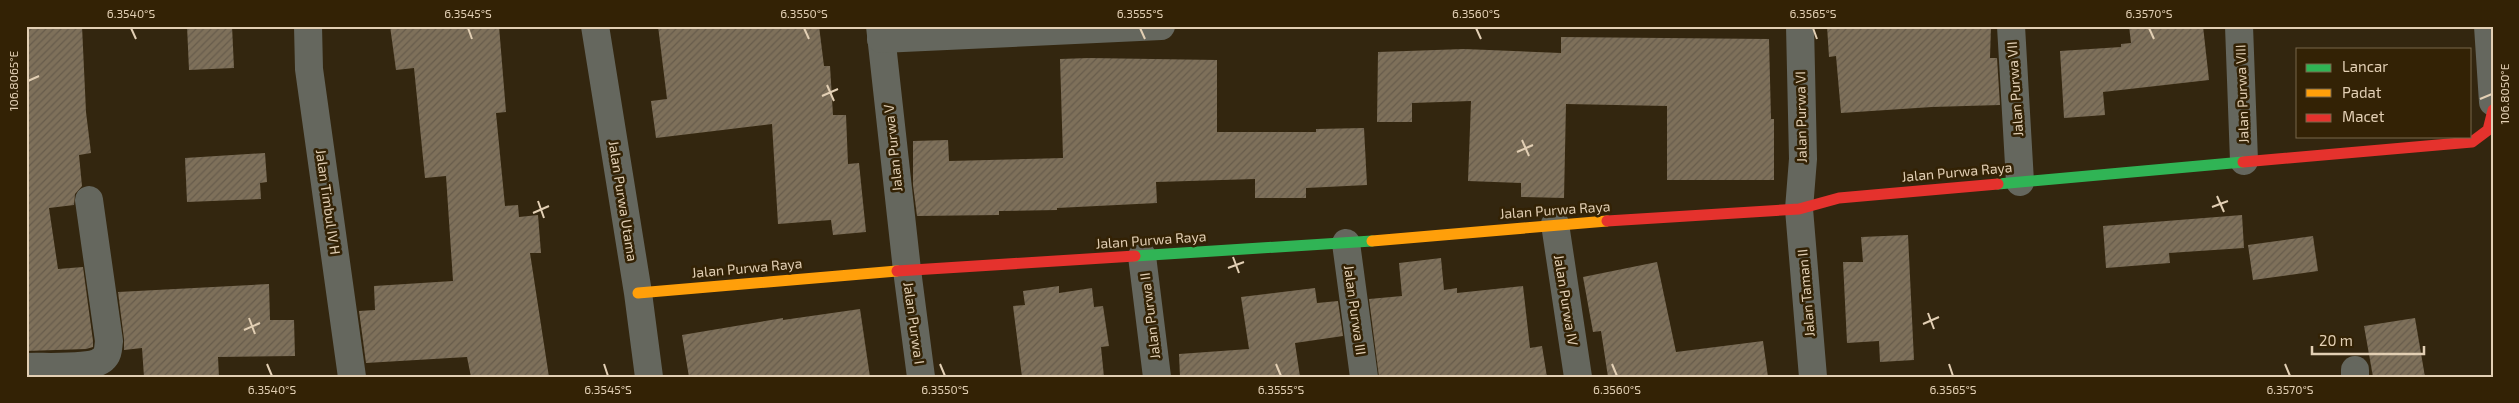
<svg xmlns="http://www.w3.org/2000/svg" width="2519" height="403" viewBox="0 0 2519 403" font-family="'Exo 2',sans-serif">
<style>
.building{fill:url(#building-hatch)}
.lines{fill:none;stroke-linecap:round;stroke-linejoin:round}
.street{stroke:#65675e;stroke-width:28}
.fast{stroke:#30b455;stroke-width:11}
.slow{stroke:#ff9f0a;stroke-width:11}
.jam{stroke:#e5322d;stroke-width:11}
.ticks{fill:none;stroke:#e2cfb4;stroke-width:2}
.labels{text-anchor:middle;stroke-width:5;stroke-linejoin:round;paint-order:stroke}
.street-label{font-size:14px;fill:#e2cfb4;stroke:#332205}
.neatline{fill:none;stroke:#e2cfb4;stroke-width:2}
.ticks-label{font-size:12px;text-anchor:middle;fill:#e2cfb4}
</style>
<defs>
<pattern id="building-hatch" width="6" height="6" patternUnits="userSpaceOnUse" patternTransform="scale(1.25)"><rect width="6" height="6" fill="#7e705a"/><path d="M-1 1l2-2M0 6l6-6M5 7l2-2" fill="none" stroke="#675c4c"/></pattern>
</defs>
<rect width="100%" height="100%" fill="#33260f"/>
<!-- building -->
<g class="building">
<polygon points="26,26 82,26 86,112 91,153 79,155 82,186 75,194 74,205 49,208 58,269 83,267 93,341 93,347 86,349 26,351"/>
<polygon points="187,26 232,26 234,68 189,70"/>
<polygon points="390,26 499,26 506,112 496,113 505,206 518,205 519,217 538,215 541,253 530,253 549,377 471,377 467,357 366,363 359,311 375,310 374,286 453,281 446,176 425,178 414,68 396,70"/>
<polygon points="658,26 819,26 824,66 830,66 833,115 846,115 848,164 859,163 866,232 833,235 831,220 778,224 772,124 656,138 651,101 667,99"/>
<polygon points="1827,26 1991,26 1990,58 1997,58 2000,105 1932,107 1841,113 1836,56 1829,57"/>
<polygon points="2129,26 2203,26 2209,80 2103,92 2105,115 2064,118 2060,51 2121,47 2121,44 2131,43"/>
<polygon points="1561,37 1769,39 1771,119 1774,119 1774,180 1667,180 1667,106 1566,104 1564,198 1521,197 1521,183 1468,181 1471,101 1412,103 1412,122 1377,122 1378,52 1464,49 1561,53"/>
<polygon points="1089,58 1217,60 1217,132 1316,132 1316,129 1364,128 1367,185 1306,188 1306,198 1255,198 1255,179 1156,182 1157,203 1057,208 1057,210 999,211 999,215 917,216 913,185 913,141 948,140 949,161 1063,158 1060,59"/>
<polygon points="265,153 267,182 260,183 261,199 187,202 185,158"/>
<polygon points="2242,215 2244,248 2169,253 2170,263 2106,268 2103,226"/>
<polygon points="1908,235 1914,360 1880,362 1879,341 1847,343 1843,262 1863,262 1861,237"/>
<polygon points="2313,236 2318,271 2253,280 2248,245"/>
<polygon points="1441,258 1444,290 1457,288 1457,293 1523,286 1530,348 1542,346 1547,377 1379,377 1369,299 1402,296 1399,263"/>
<polygon points="1657,262 1676,352 1763,341 1768,377 1608,377 1601,331 1593,332 1583,277"/>
<polygon points="269,284 270,320 294,320 295,356 218,357 219,377 144,377 142,348 124,350 124,339 118,292"/>
<polygon points="1059,286 1059,293 1092,288 1094,307 1103,306 1109,346 1101,347 1104,377 1022,377 1013,306 1025,305 1023,291"/>
<polygon points="1315,288 1317,303 1338,301 1343,336 1295,343 1300,377 1180,377 1179,354 1249,349 1241,297"/>
<polygon points="860,309 870,377 689,377 682,335 783,318 783,320"/>
<polygon points="2415,318 2425,377 2373,377 2364,326"/>
</g>
<g class="lines">
<!-- street -->
<g class="street">
<polyline points="308,26 309,69 352,377"/>
<polyline points="595,26 638,293 649,377"/>
<polyline points="880,26 907,270 921,377"/>
<polyline points="1800,26 1803,159 1799,209 1813,377"/>
<polyline points="2011,26 2020,182"/>
<polyline points="2239,26 2244,161"/>
<polyline points="2488,26 2493,102"/>
<polyline points="881,39 1161,26"/>
<polyline points="1555,224 1578,377"/>
<polyline points="1346,243 1364,377"/>
<polyline points="1142,256 1157,377"/>
<path d="M 26,367 C 43,366 92,370 103,359 C 109,354 108,347 109,341 L 89,200"/>
<polyline points="2355,377 2355,370"/>
</g>
<!-- fast -->
<g class="fast">
<polyline points="1998,184 2243,162"/>
<polyline points="1135,256 1372,241"/>
</g>
<!-- slow -->
<g class="slow">
<polyline points="1372,241 1607,221"/>
<polyline points="638,293 897,271"/>
</g>
<!-- jam -->
<g class="jam">
<polyline points="2243,162 2472,142 2488,130 2493,110"/>
<polyline points="1607,221 1799,209 1839,198 1998,184"/>
<polyline points="897,271 1135,256"/>
</g>
</g>
<!-- ticks -->
<path class="ticks" d="M 131,28 L 136,39M 468,28 L 472,39M 804,28 L 809,39M 1140,28 L 1145,39M 1476,28 L 1481,39M 1813,28 L 1817,39M 2149,28 L 2154,39M 28,81 L 39,76M 827,85 L 834,101M 822,96 L 838,89M 2480,99 L 2492,94M 1522,140 L 1529,156M 1517,152 L 1533,145M 2217,196 L 2224,212M 538,201 L 544,218M 2212,207 L 2228,201M 533,213 L 549,206M 1233,257 L 1239,273M 1228,268 L 1244,262M 1928,313 L 1934,329M 249,318 L 255,334M 1923,324 L 1939,317M 244,330 L 260,323M 267,364 L 272,376M 604,364 L 608,376M 940,364 L 945,376M 1276,364 L 1281,376M 1612,364 L 1617,376M 1949,364 L 1953,376M 2285,364 L 2290,376"/>
<g class="labels">
<!-- street labels -->
<g class="street-label">
<text transform="translate(2015 89) rotate(-94)" y="5">Jalan Purwa VII</text>
<text transform="translate(2242 94) rotate(-92)" y="5">Jalan Purwa VIII</text>
<text transform="translate(1801 117) rotate(-91)" y="5">Jalan Purwa VI</text>
<text transform="translate(893 148) rotate(-96)" y="5">Jalan Purwa V</text>
<text transform="translate(1957 172) rotate(-5)" y="5">Jalan Purwa Raya</text>
<text transform="translate(623 201) rotate(81)" y="5">Jalan Purwa Utama</text>
<text transform="translate(328 202) rotate(82)" y="5">Jalan Timbul IV H</text>
<text transform="translate(1555 210) rotate(-4)" y="5">Jalan Purwa Raya</text>
<text transform="translate(1151 240) rotate(-4)" y="5">Jalan Purwa Raya</text>
<text transform="translate(747 268) rotate(-5)" y="5">Jalan Purwa Raya</text>
<text transform="translate(1806 293) rotate(-95)" y="5">Jalan Taman II</text>
<text transform="translate(1566 300) rotate(81)" y="5">Jalan Purwa IV</text>
<text transform="translate(1355 310) rotate(82)" y="5">Jalan Purwa III</text>
<text transform="translate(1150 316) rotate(-97)" y="5">Jalan Purwa II</text>
<text transform="translate(914 323) rotate(82)" y="5">Jalan Purwa I</text>
</g>
</g>
<!-- border -->
<rect width="2519" height="403" fill="none" stroke="#332205" stroke-width="55"/>
<!-- legend -->
<rect x="2296" y="48" width="175" height="90" fill="#332205" stroke="#79674b"/>
<rect x="2306" y="64" width="25" height="8" fill="#30b455" stroke="#79674b"/>
<text x="2342" y="72" font-size="15" fill="#e2cfb4">Lancar</text>
<rect x="2306" y="89" width="25" height="8" fill="#ff9f0a" stroke="#79674b"/>
<text x="2342" y="98" font-size="15" fill="#e2cfb4">Padat</text>
<rect x="2306" y="114" width="25" height="8" fill="#e5322d" stroke="#79674b"/>
<text x="2342" y="122" font-size="15" fill="#e2cfb4">Macet</text>
<!-- scale -->
<path d="M2312 346v8h112v-8" fill="none" stroke="#e2cfb4" stroke-width="2.5"/>
<text x="2319" y="346" font-size="15" fill="#e2cfb4" stroke="#332205" stroke-width="4" paint-order="stroke">20 m</text>
<rect x="28" y="28" width="2464" height="348" class="neatline"/>
<g class="ticks-label">
<text x="131" y="18">6.3540°S</text>
<text x="468" y="18">6.3545°S</text>
<text x="804" y="18">6.3550°S</text>
<text x="1140" y="18">6.3555°S</text>
<text x="1476" y="18">6.3560°S</text>
<text x="1813" y="18">6.3565°S</text>
<text x="2149" y="18">6.3570°S</text>
<text transform="translate(14 81) rotate(-90)" y="4">106.8065°E</text>
<text transform="translate(2505 94) rotate(-90)" y="4">106.8050°E</text>
<text x="272" y="394">6.3540°S</text>
<text x="608" y="394">6.3545°S</text>
<text x="945" y="394">6.3550°S</text>
<text x="1281" y="394">6.3555°S</text>
<text x="1617" y="394">6.3560°S</text>
<text x="1953" y="394">6.3565°S</text>
<text x="2290" y="394">6.3570°S</text>
</g>
</svg>
